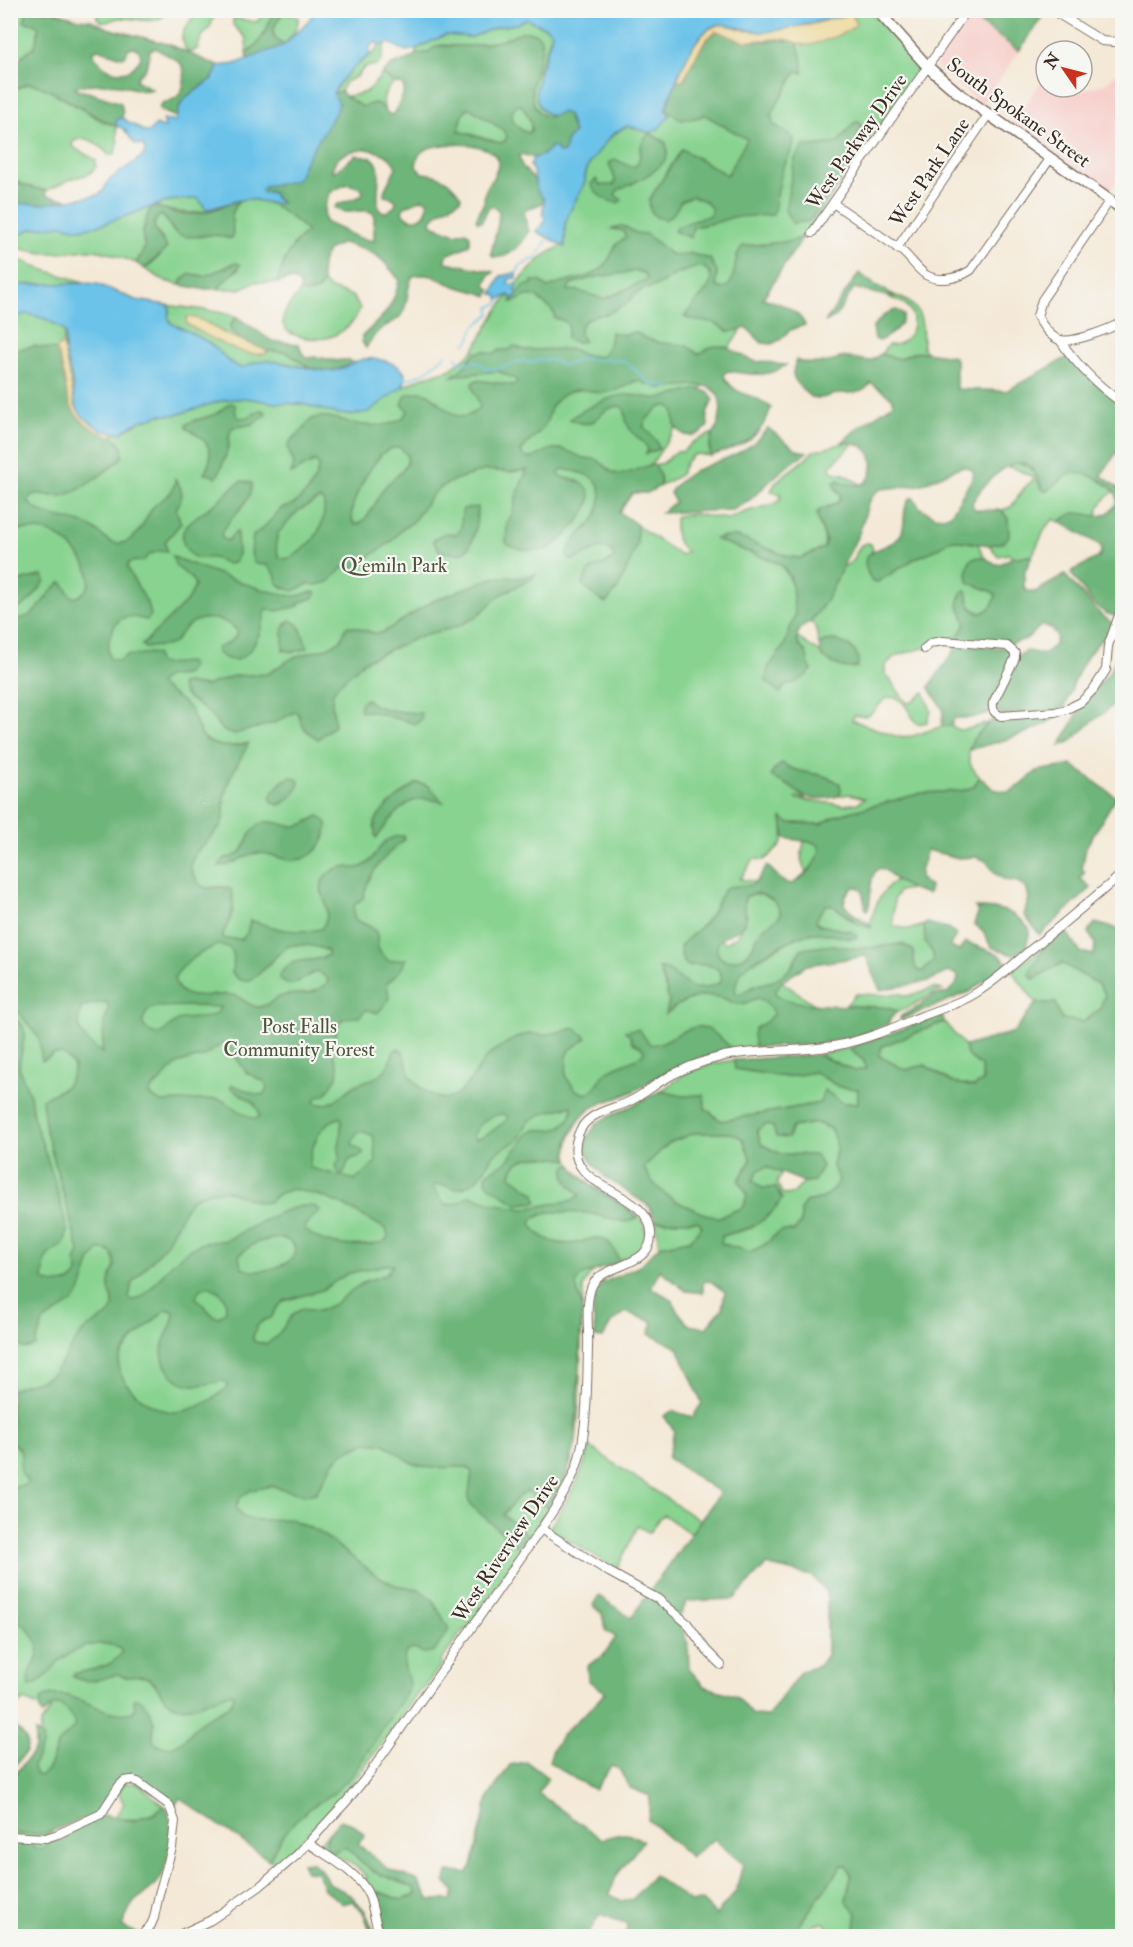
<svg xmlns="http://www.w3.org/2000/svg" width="1133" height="1947" viewBox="0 0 1133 1947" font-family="'IM FELL Double Pica',serif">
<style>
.built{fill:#f7d0cc}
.green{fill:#88d390;stroke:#627e57;stroke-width:1.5;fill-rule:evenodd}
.forest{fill:#6eb57a;stroke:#54704c;stroke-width:1.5;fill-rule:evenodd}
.sand{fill:#eeda9e;stroke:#94825e;stroke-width:1.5}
.water{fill:#6cc3e9;stroke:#547684;stroke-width:1.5}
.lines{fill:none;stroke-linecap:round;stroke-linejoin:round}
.stream{stroke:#6cc3e9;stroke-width:1.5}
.minor-casing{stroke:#7c6d5f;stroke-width:10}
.major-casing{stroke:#7c6d5f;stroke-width:13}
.minor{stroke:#fff;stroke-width:8}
.major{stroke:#fff;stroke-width:10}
.labels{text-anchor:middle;stroke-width:4.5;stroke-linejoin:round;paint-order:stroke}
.street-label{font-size:20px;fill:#3b2a1e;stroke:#f6f6f2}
.park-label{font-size:20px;fill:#4e543a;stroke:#f6f6f2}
</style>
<rect width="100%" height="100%" fill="#f6f6f2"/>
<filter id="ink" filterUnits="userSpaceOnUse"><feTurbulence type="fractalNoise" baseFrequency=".0167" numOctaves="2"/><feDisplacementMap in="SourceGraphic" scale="12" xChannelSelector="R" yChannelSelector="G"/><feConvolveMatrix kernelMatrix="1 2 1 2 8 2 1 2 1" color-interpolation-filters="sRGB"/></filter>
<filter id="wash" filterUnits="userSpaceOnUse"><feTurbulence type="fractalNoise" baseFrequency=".008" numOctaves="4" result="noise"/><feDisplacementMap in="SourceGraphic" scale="24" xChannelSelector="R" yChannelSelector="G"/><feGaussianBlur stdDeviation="1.35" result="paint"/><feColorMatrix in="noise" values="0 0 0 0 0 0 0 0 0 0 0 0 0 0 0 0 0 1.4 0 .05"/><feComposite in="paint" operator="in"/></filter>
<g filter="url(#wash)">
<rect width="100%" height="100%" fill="#f4e9d7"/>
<!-- built -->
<g class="built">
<polygon points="969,15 1019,51 982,105 936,67 939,58"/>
<polygon points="1122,67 1122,173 1108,193 1010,125 1046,75 1046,87 1087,88 1105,84"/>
</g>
<!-- green -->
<g class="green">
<polygon points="10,11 27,11 24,22 34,23 39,28 35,46 22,56 11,52"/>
<path d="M 97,11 L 97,10 L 169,11 C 155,28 137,17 119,18 C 109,19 107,27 97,18 Z"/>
<polygon points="197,11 214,11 214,17 210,27 201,38 197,49 192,52 186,50 182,39 183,32"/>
<path d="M 263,11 L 273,11 C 269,29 261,41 247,54 L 246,38 L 233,25 L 233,19 L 235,18 L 255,22 L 259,20 Z"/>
<path d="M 284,11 L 298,17 C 299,29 291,37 284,45 C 265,35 275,24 284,11 Z"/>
<path d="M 854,11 L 870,11 L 921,67 L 804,235 L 619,513 L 680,555 L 687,552 C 674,542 675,533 675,518 L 677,516 L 694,514 L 728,519 L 745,512 L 774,504 L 779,501 L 781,496 L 780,493 L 771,492 C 776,474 802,467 813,451 C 828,449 840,442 855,442 L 830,466 L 830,469 L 833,472 L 844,474 L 862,485 L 848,485 L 838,480 L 834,486 L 841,497 L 840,501 L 817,512 C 817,526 827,534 824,548 L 801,558 L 790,557 L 723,536 L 715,539 L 778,563 C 792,574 795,596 795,613 C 795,619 791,626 789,632 L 837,664 L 824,641 L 819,645 L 815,626 L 810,622 L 826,601 L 842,568 L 851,562 L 861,545 L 867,543 L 871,544 L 873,550 L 867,558 L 916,558 L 939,548 L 948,541 L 955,540 L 978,544 L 984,557 L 973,558 C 966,565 966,574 969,583 L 991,591 L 996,595 C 994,605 991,609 982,613 C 970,610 969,604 967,592 L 958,605 C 967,622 970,628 952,640 L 895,656 L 885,666 L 885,673 L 907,703 L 913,702 L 924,692 L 931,711 L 927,722 L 918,724 C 910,717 907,702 896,698 C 878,692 878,723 855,715 L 852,720 L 898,737 L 913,736 L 942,726 L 951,726 L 959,730 L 968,729 L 988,723 C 972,741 958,756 980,777 L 973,787 L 961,791 L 922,793 L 853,811 L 836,816 L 821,824 L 789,823 L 782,820 C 786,845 783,845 764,860 L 754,859 L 740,879 L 756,882 L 706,929 L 726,943 L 738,935 L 747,916 C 744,908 741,902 748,895 C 762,893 777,898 781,913 L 778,919 L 762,929 L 750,954 L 754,962 C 776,949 800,930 827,933 C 835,934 843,937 851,939 L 852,932 L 820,926 L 816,921 L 819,914 L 826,905 L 833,905 L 850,919 L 871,927 L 870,924 C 875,906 880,891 896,880 L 910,889 L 899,891 L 894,899 L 893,925 C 905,930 912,930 924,925 L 925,942 L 933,953 L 934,960 L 923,971 L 919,971 L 915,967 L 913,950 L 902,944 L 858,949 L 833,945 L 797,955 C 793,967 787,972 778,979 L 852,1030 C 803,1038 753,1043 707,1058 C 668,1071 631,1090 593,1107 C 582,1115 576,1124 571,1136 C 548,1190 656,1198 645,1239 C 638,1261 613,1259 596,1269 C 590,1273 586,1281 583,1287 L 579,1408 L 576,1442 L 567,1476 L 540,1521 L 540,1525 L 466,1630 L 463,1630 L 442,1660 L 442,1664 L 424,1688 L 421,1689 L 344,1795 L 278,1865 L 111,1748 L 47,1839 L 58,1837 L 43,1849 L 11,1890 L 11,1784 L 39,1750 L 41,1723 L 51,1709 L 41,1702 L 39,1706 L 24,1700 L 11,1711 L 11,318 C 15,317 20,315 25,314 C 38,312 57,322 65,333 L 63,343 L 121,433 L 138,422 L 160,415 L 176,415 L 224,400 L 246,398 L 276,403 L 303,404 L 338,414 L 368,412 L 402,387 L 421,378 L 451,369 L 473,351 L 497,311 L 521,279 L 543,256 L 563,245 C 565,237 564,229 566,222 C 569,208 579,197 584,184 C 586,179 585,174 587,170 C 594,152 611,134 628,125 L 650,133 L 659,128 L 670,115 L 665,110 L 682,67 L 852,13 ZM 841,791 L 839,796 L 849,794 L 865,798 L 858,803 L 845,805 L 796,799 L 797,797 L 806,799 L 800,794 Z"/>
<path d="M 526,19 L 547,28 L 552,33 L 538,72 L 548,115 L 552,116 L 547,118 C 520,104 535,68 542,46 L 521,32 L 500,41 L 470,46 L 440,45 L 427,53 L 416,54 L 416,49 L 445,35 L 472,37 L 496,27 L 516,24 Z"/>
<path d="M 385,44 L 381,61 L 377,65 L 365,67 L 356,77 L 345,82 L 341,91 L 333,94 C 339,83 348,72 358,64 C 366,57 374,56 379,46 Z"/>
<path d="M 15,67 L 13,84 L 16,89 L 27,84 L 40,85 L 102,121 L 116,126 L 118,145 L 114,155 L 109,155 C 99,145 89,134 74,141 L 72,145 C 78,153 89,154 96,161 L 96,167 L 89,174 L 71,179 L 46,191 L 23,185 L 11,178 L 10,71 Z"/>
<path d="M 382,74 L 394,83 C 384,91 380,100 386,112 L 374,103 L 362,107 L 344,96 C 367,95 370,91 382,74 Z"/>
<path d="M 518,105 L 521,105 C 527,114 535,124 529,133 C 516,132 505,113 518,105 Z"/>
<polygon points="468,108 470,108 503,130 507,137 505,141 500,143 459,131 463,113"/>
<path d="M 198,198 L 206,209 L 220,207 C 198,216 177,214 154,206 L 168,201 Z"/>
<path d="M 250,199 C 258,201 267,202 274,205 C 281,210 303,226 307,232 C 289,245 283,263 277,283 L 255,282 L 240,289 L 218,289 L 223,281 L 239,269 L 232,264 L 221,271 L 205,276 L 190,274 L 183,279 L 180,285 L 165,281 L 145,269 L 161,255 L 163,239 C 154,231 150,223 161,215 L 165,218 L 173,231 L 199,237 L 214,234 L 227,238 L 232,238 C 235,221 226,218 239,200 Z"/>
<path d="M 151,207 C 145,222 140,233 145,248 L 136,263 C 121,258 106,250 90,250 C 76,250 62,254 48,253 C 35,253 23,248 11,248 L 10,239 L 30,229 L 61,225 L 80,229 L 100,225 Z"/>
<polygon points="10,261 17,263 23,261 41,269 87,283 11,285"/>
<path d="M 323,283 L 331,289 L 352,296 L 360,308 C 355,322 344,332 330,337 C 318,341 281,338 283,320 C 284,309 294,300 300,292 L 310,293 L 317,291 Z"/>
<path d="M 890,295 C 897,296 903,298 909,302 C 925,314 922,330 923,348 L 926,352 L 912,353 L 899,359 L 881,354 L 888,345 C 908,348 921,322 908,307 C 904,301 892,299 886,296 Z"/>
<path d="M 167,305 C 191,309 214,309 237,317 L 232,322 L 230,329 L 241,340 L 220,331 L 209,323 L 186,321 L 188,325 L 239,350 L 267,353 L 267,351 L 286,352 L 310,368 C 289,364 262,355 243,368 C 230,366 223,354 213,346 C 200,336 185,330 171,323 L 168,317 L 170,309 Z"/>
<polygon points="713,433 709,448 711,456 697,454 692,456 686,462 680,475 660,486 661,479 655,465 663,463 677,451 682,452 693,442"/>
<path d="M 1015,463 C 1038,465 1032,475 1043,490 L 1047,491 C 1054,485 1063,476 1071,473 C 1084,468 1105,483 1115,491 C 1106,497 1098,504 1097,516 C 1080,519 1076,507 1060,522 L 1054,519 L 1046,527 L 1032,556 L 1013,557 L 1008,554 L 998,556 L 989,545 L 1004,542 L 1008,519 L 1002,510 L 1011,507 L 1024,488 L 1033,480 L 1033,477 L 1014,468 L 1004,467 Z"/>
<polygon points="804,841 816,843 820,848 819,857 806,874 801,859"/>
<polygon points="1045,946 1029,973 1033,979 1062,963 1098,984 1105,994 1100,1010 1083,1022 1061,1019 1056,1003 1036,1003 1012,971"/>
<path d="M 933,988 L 942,990 C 926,995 914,1007 897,1012 L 889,1008 L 846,1005 L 856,994 L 884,995 L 898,993 L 907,996 Z"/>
<polygon points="944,1022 965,1046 967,1055 981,1066 983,1081 974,1087 951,1082 925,1065 905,1070 879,1056 882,1046"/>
<polygon points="848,1048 864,1061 866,1069 855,1071 819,1055"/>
<polygon points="734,1060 735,1069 786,1077 815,1072 839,1087 858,1089 858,1103 820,1103 721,1121 705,1108 704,1095 682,1096 661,1091 686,1073 712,1064"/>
<path d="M 817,1123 L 831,1129 L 837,1146 L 833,1166 L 839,1182 L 824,1198 L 805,1202 L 801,1210 L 801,1223 L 794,1231 C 777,1230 779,1232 768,1242 C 763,1247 755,1249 750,1252 L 721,1244 L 722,1236 L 752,1228 L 776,1188 L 762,1188 L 753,1181 L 758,1170 L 767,1167 L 782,1173 L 777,1183 L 782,1193 L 787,1195 L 794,1193 L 804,1182 L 814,1181 L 815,1155 L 780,1154 L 760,1144 L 757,1130 L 766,1124 L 773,1127 L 788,1137 L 791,1127 Z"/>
<path d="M 694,1133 L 732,1133 L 743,1139 L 751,1160 L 739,1180 L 747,1194 L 744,1207 L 717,1218 C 689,1208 656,1197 643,1167 L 669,1143 Z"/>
<polygon points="656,1221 698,1221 702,1226 690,1240 659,1246"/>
<path d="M 590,1447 L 700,1521 L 691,1534 L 664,1515 L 659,1518 L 650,1533 L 638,1526 L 617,1569 L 549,1529 C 568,1500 579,1481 590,1447 Z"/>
<path d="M 124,1783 L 137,1784 L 166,1807 L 163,1806 C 148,1820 134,1821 114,1818 L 124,1804 L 118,1793 Z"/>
<polygon points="328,1834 325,1848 345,1847 372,1871 415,1888 416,1895 401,1900 380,1892 375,1901 373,1891 364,1880 367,1877 357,1867 343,1859 339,1859 321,1846 319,1843"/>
<polygon points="842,1865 847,1866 851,1876 846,1900 857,1913 855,1929 848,1936 831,1936 825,1923 814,1924 807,1936 791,1936"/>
</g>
<!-- forest -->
<g class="forest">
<path d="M 27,11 L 53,11 L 79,19 L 91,20 L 107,28 L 168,44 L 218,66 C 213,87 192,87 181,103 C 179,108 178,113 176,117 L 161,111 L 159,107 L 162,103 C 167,102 175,100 179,95 C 185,87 187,71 180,63 C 175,58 162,53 155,48 L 150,50 L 146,68 L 138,76 L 136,80 L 152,89 C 142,94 130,86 119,85 C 105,83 88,84 75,87 L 76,90 L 88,92 L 121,103 L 123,113 L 122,118 L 117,119 L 116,126 C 96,119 42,81 27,84 C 22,85 18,88 14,89 L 13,85 L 15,67 L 22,56 L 35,46 L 39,28 L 34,23 L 24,22 ZM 133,47 L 139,50 L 141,57 C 128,82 103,72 92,52 L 98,49 L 122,57 L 126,55 L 128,49 Z"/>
<path d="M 273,11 L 284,11 C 275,24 265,35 284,45 L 247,60 L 247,54 C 261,41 269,29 273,11 Z"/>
<polygon points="972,11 1046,10 1046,11 1019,51 969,15"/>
<path d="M 717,31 C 726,34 735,40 744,41 C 763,43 778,37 797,42 L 803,63 L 803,73 L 797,71 L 770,116 L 773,119 L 772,123 L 794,138 L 793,147 L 782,171 L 773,215 L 733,217 L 718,222 L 693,227 L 691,238 L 674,231 L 676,227 L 710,215 L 712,209 L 705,201 L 692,196 L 681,201 L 674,213 L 665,220 L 656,217 L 650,210 L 649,200 L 682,149 L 727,175 L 747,139 L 703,114 L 701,117 L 681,120 L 666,108 L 677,80 L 684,80 C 692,65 702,39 717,31 Z"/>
<path d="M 521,32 C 526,32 535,31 539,36 C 551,51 517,90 540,113 C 548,120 552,116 561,112 L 568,114 L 569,121 L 574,133 L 567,140 L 564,152 L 561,154 L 551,147 L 543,155 L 533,158 L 522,154 L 519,156 L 522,166 L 535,181 L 537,190 L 542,195 L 544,202 C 523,213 520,204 529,232 C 521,246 510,259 493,257 L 491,253 L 498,224 L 499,211 L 493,206 L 488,208 L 482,221 L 478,222 L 476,219 C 479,213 482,207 484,202 C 485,198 484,196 485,192 C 489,182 498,175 498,163 C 497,140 436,141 423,151 C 417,155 417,161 416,167 L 422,173 C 440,174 451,181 461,197 L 460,200 L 441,211 L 432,219 L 431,223 L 434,226 L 456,234 L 465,231 L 470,235 L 470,243 L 467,246 L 447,255 L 445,258 L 446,262 L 494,272 L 489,276 L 485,285 L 490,289 L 490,292 L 488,296 C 477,291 466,290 455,286 C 437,280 434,272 413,276 C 406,286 409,301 403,312 C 398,322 389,323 381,329 C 374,334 370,341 366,348 L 362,342 L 362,336 C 382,318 394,308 399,280 C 379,253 375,253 343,243 C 339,245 332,247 329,250 C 321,257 320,274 323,283 L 317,291 L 310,293 L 300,292 L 300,285 C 293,277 287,280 277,283 C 283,263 289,245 307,232 C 300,221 283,213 272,204 L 281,201 L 275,198 L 275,195 L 272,192 L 262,192 L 262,189 L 266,186 L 294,181 L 300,176 L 304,163 L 337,110 L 338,103 L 333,94 L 341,91 L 345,96 L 362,107 L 374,103 L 379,104 L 386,112 L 391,115 L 395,113 L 403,95 L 404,87 L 401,84 L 394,83 L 382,74 L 392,65 L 411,58 L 416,54 L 427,53 L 436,46 L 470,46 L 500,41 ZM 518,105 L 521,105 L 530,119 L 532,129 L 529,133 C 517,131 504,114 518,105 ZM 468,108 L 470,108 L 503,130 L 507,137 L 505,141 L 500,143 L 459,131 L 463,113 ZM 367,149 C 380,152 390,154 396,167 L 384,191 L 384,196 L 393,198 L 396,201 L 395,206 L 387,212 L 380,211 C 372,197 388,164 370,157 C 366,156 360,156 356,155 C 349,159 338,171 332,172 C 333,154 351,150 367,149 ZM 348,184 L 361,188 L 363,193 L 361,196 L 336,205 L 335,208 C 349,218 363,205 374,214 L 374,241 L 359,238 L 325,222 C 324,217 324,213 325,207 C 328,190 333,190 348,184 ZM 422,199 L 427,201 C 431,218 411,226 402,212 L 404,207 Z"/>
<path d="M 859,121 L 862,126 C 856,135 855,139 860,149 L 811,219 L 807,222 L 792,223 L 785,210 L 795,158 L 805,145 L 812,146 L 837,143 L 854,123 Z"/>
<path d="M 650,133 L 666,143 C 667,148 669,153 666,158 C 662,169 630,186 618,190 L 615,195 L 622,200 L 618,203 C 605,201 596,196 591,184 L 596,179 L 600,185 L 614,185 L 615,179 L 609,163 L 615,159 L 629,166 L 636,166 C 645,154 634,147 650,133 Z"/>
<polygon points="11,178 23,185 46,191 46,194 48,196 70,200 37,205 11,203 10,197 16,198 18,195 11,189"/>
<path d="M 239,200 C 227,218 235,220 232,238 C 225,239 220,235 213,235 C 201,234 187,241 176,233 C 170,228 168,219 161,215 C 145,226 161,236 167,248 L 145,269 L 136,263 L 145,248 C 140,233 145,222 151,207 C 160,206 173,213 183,214 C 203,215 221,207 239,200 Z"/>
<path d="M 620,226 L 623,226 L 636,233 L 646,234 L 671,254 L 680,256 L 689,253 L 710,259 L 717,271 L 716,286 L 722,289 C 740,284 730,258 743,246 L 793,241 L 804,235 L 763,298 C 779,303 798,309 805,325 L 790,330 L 780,340 L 772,344 L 762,343 L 747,328 L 729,332 C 723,329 717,323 710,322 C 700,321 694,322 684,317 C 688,312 692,306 697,301 C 707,290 721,277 701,266 L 676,274 L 659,285 L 642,290 L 635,294 L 625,306 C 616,306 615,311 608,314 C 604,315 598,314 594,316 C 582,321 575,328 584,341 C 577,344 572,342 566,338 C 571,324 568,321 554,318 L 555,315 C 551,306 541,304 536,296 C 521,294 521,302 511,302 L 523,286 L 532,284 L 532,281 L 540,281 L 548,288 C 567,278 587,281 602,268 C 610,261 612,250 618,243 C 621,241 623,239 626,237 L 623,231 L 612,229 ZM 636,271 L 644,273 L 648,279 L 609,297 L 603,299 L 579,291 L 567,290 L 571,284 L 592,278 Z"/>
<path d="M 236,263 L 240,264 C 237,273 224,279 218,289 L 202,289 L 180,285 L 183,279 L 190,274 L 205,276 Z"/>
<polygon points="859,273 877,286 896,296 886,296 854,288 836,316 825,322"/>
<path d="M 897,310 L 904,315 C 900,329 891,335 879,341 L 875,339 L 873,327 C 880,319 886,311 897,310 Z"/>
<path d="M 237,317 L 272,341 L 299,344 L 302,353 L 307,358 C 319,356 321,358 331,360 C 340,362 346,357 354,363 L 340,369 L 329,371 L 310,368 L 286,352 L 267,351 L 241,340 L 230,329 L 232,322 Z"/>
<path d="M 611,332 L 625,335 L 633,332 L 637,333 L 645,338 L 660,343 L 686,345 L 698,354 C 705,353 707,347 715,346 C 731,345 740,356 754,361 C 759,363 763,360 768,362 C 774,363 779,365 786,365 C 766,379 751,374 728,371 L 724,374 L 725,378 C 728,382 731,387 735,389 C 747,397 761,397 771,408 C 759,442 742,445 711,456 C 706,438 718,433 720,416 C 726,374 687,387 662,388 C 653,388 644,381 635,381 C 624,388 613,393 600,393 C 596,393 591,391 587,390 C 574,389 562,393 554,403 C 549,409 549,418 545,425 C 539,435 527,441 521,452 C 529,466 539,453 549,450 C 561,445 574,455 585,458 C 589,459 592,458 595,459 C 602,461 607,470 614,473 C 627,478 641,464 655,465 C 659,472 661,477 660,486 L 647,493 L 632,493 L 619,512 L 637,525 L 637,544 L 629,565 L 618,588 L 606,603 L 597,598 L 583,585 C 589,561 600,570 614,558 L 613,552 C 596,541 586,560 570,560 L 567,556 C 569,541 583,533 592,522 C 597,516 599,508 600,500 C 605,475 582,473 563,469 L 560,471 L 559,474 L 561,477 C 571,479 584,480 589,491 C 596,507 564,540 551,547 C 541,553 515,551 506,543 L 507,524 L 513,512 L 517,494 L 527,470 L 511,472 L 486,470 L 454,480 L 440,488 L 432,495 L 412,523 L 404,527 L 391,542 L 351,569 L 342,568 L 329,582 L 317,585 L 308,584 L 294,591 L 282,587 L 277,582 L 275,574 L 267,565 L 255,564 C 249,555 252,546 253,536 L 266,525 L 282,508 L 293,505 L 308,491 L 315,479 L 319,466 L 315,461 L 291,474 L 294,464 C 293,459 290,456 289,451 C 285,441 297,436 303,430 C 306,426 307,422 312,419 C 325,413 339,420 352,423 C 369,427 400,428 408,411 L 402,404 L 406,395 C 412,393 420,390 426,393 C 444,401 456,432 480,407 C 479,398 472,392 472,383 L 477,380 L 513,385 L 517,383 L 515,379 L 498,371 L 452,376 L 464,367 L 475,353 L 484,351 L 495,354 L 499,350 L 509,350 L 514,346 L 525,350 L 572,349 L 583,355 L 601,357 L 610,342 ZM 400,447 L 407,455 C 408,460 408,464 404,468 C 399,476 390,480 384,488 C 375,500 371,519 356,525 C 341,512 371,465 382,454 C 387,449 393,448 400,447 ZM 319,499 L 324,502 C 326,523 316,541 299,552 C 292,557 288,560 280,558 L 277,551 L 276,542 L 278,533 L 298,511 Z"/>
<path d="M 34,346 L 56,350 C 71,380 57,408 92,427 C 99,431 105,436 113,436 C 121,443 124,447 122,458 C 107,470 80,493 62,496 C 49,499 34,486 28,501 C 40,519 73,517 91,527 C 102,533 108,546 122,543 C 137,540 144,522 151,510 C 159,497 175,498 175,479 C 184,491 184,496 176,509 L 181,523 L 165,542 L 167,551 C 156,550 149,553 143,561 L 130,562 L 127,566 C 133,583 148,597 151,615 L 147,620 C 140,619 133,616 127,617 C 112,619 104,648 110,659 L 119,661 L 127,655 C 138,657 146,651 156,654 L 158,662 L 162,664 L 188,662 L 192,666 L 185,675 C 176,676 163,675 159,684 C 167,692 177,697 185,704 C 195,712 195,724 201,734 C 212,750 233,747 249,743 L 230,778 L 224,797 L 224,814 L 221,826 L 195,854 L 190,866 C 204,903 209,880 231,889 C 234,899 234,910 230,919 C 228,926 223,929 223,937 L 226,939 L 242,939 L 247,933 L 250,920 C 276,929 293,934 321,929 C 337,908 316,897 323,880 C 326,874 336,868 342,867 C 347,866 352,868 356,868 C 380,865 374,835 404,836 L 404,840 C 386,854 367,873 364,897 L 354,906 L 354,918 C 360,924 370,924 375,931 C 383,942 369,945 389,961 L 406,959 C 402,970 397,975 388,982 C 386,988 389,991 389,997 C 388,1004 381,1009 377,1013 L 372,1011 L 366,1010 L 359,1017 C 327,1018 345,1028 330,1045 L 338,1067 L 337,1077 L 326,1094 L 316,1098 L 314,1102 C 328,1110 340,1096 351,1088 C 361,1079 376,1082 385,1070 C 389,1064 392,1055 396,1049 L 402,1051 C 407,1059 406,1069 411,1077 C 416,1084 424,1091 432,1095 C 463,1111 473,1068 492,1052 C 502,1045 518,1036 529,1034 C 534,1033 538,1035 543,1035 C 553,1034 565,1030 575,1028 L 587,1038 L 570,1050 L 567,1057 L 566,1077 L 576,1090 L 585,1094 C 597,1091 599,1077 608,1071 C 619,1064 632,1062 643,1054 L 644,1051 L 641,1047 L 633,1043 L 630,1036 L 625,1031 L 638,1029 C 643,1033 647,1042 649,1043 C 659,1051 685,1024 702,1027 C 713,1030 724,1041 732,1049 C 708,1056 684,1063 662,1074 C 652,1078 644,1087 634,1091 C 606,1105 586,1100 571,1133 C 567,1142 566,1150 568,1160 C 552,1157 513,1151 511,1176 L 535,1194 L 537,1202 L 517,1204 L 490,1186 L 486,1181 L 486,1176 L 490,1171 L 506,1162 L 529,1132 C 537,1128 542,1130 550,1130 C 562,1129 574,1118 572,1106 C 558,1110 538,1112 528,1123 C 524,1127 523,1134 519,1139 C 511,1146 499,1148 492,1157 C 484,1168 482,1178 469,1185 C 452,1194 446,1182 434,1185 L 433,1188 L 445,1205 L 458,1203 L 470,1195 L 491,1203 L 524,1209 L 573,1200 L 580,1195 C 571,1187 562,1179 566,1166 L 571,1164 C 590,1194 615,1195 638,1218 L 625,1222 L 589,1213 L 548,1212 L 533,1219 L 531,1224 C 541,1241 561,1247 580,1242 C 587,1241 597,1235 604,1239 C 612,1243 616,1254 620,1262 L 583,1275 L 579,1278 L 576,1285 L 582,1307 L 575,1442 L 566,1476 L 547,1507 L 527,1491 L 517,1498 L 503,1515 L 528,1535 L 527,1537 L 517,1546 L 473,1507 L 468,1499 L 472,1472 L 467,1467 L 431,1468 L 414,1464 L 384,1444 L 367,1442 L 345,1452 L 334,1462 L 316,1493 L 304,1495 L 272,1486 L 251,1490 L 240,1498 L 236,1507 L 242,1517 L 257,1520 L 290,1519 L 319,1532 L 379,1577 L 395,1585 L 419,1589 L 432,1599 L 449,1629 L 435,1651 L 424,1653 L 413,1649 L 406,1652 C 400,1668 410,1675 409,1689 L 351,1777 L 334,1793 L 310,1808 L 295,1821 L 279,1841 L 269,1860 L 180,1798 L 174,1806 L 165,1799 L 128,1778 L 99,1812 L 92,1816 L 71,1823 L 45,1834 L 11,1834 L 11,1779 L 33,1752 L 35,1748 L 35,1732 L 42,1737 C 45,1748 36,1756 33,1767 L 35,1773 L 39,1776 C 53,1770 51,1754 59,1743 C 64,1736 71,1732 75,1725 C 72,1718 64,1702 54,1706 C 50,1707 45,1712 42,1715 L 39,1706 L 42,1698 C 74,1684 102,1721 133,1712 L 135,1709 L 134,1699 L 138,1698 C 147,1704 154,1716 154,1726 C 154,1733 150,1738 156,1744 C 160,1748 164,1747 169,1747 C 185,1744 190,1731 202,1721 C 211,1714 233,1709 234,1695 L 231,1693 C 210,1697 185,1719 166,1700 C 159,1693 157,1682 148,1678 C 139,1674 132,1678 125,1677 C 122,1677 120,1674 117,1674 C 103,1679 86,1685 72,1676 L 74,1674 C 91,1669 113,1668 122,1652 L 120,1649 C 111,1643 103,1643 93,1645 C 80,1647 68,1653 58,1662 C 50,1672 42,1683 29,1687 C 23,1666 52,1659 30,1632 C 27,1627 25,1625 19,1623 L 11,1628 L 11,1487 L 24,1485 L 28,1482 C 27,1479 24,1477 22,1474 C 15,1460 30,1453 11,1442 L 11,1391 C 23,1381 41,1385 53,1373 C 66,1361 72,1341 86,1329 C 94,1323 108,1318 112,1310 C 116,1304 110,1295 109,1288 C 107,1272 120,1273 112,1253 L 106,1250 L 99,1250 L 91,1260 L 80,1293 L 73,1302 L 43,1322 L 35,1346 L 25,1349 L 17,1345 L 11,1347 L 10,1014 L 23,1026 L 25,1034 L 19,1065 L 20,1072 L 30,1095 L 33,1116 L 56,1185 L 67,1229 L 66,1238 L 63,1244 L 48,1255 L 45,1260 L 43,1279 C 55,1290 88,1282 75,1262 L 79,1251 L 46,1131 L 42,1099 C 61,1090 71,1088 74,1066 L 63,1054 L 54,1054 L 42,1061 L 39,1038 L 11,1003 L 10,619 C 40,622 42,593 62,582 L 71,596 L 75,598 C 108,583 77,548 57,536 C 44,528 25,529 11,531 L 11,351 ZM 218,945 C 236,945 235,958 232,972 C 249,1000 274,953 287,947 C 297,942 318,946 328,951 L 328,955 C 310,966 291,952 279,977 C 290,994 304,976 317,971 L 328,979 L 327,983 C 323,986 319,990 315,991 C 304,996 290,992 279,997 C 271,1001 267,1007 258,1007 C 249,1007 242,997 233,995 C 211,991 181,1008 174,978 C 183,963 202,951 218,945 ZM 107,1002 L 109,1009 L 104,1022 L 102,1053 C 85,1041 72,1029 82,1007 L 90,1004 ZM 190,1006 L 220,1007 C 217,1021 194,1017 182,1019 C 173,1021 167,1032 158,1034 C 151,1035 147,1030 143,1025 C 143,1016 146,1010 155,1007 ZM 223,1043 L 227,1045 L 247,1073 L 265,1082 L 267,1089 L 264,1094 L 257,1095 L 233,1085 L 231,1086 L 231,1088 C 243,1097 258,1100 259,1116 L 256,1119 C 242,1116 232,1103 218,1099 L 161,1102 L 149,1095 L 150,1091 L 177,1064 L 189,1060 L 203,1057 ZM 504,1114 L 507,1116 L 507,1120 C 497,1127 486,1138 475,1139 L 473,1136 C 480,1122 488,1115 504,1114 ZM 340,1118 L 342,1119 L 339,1147 L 340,1158 L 336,1165 L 337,1170 L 341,1174 L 344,1173 L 349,1160 L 363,1155 L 363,1152 L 354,1146 L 352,1143 L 357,1132 L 364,1132 L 372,1135 L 374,1140 L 376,1162 L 356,1180 L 310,1168 C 309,1150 320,1121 340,1118 ZM 293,1189 L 321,1196 L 343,1205 L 386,1229 L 388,1237 L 384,1242 C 359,1248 326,1248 305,1230 L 305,1225 L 320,1210 C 301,1193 246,1232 226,1240 C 219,1242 211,1241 203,1243 C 194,1246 183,1254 176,1260 C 162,1270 150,1298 132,1300 L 129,1298 L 132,1283 L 166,1244 L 188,1204 L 196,1197 L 209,1192 L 228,1191 L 259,1203 L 269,1202 L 280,1193 ZM 283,1238 C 321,1255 262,1281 241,1267 L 239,1256 C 251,1242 265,1239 283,1238 ZM 385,1265 L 393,1265 L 385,1275 L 366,1281 L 352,1290 L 334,1304 L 319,1311 L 301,1309 L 293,1314 L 277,1336 L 267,1344 L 255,1342 L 253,1339 C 255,1326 259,1321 271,1318 L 277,1308 L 284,1301 L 322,1290 L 347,1274 ZM 207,1286 C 220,1290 229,1297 225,1312 L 219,1317 L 214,1316 L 196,1298 L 199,1290 ZM 165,1310 L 171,1310 L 174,1313 C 173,1327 166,1332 163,1344 C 159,1362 171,1382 191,1385 C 201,1386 213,1383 223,1381 L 228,1384 L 227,1387 C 215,1400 191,1412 173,1412 C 153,1412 111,1381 120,1358 C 126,1343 153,1322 165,1310 Z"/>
<path d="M 926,352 L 952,356 L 956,359 L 956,389 L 1006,391 L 1068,357 L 1122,405 L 1122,445 L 1101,475 L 1122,491 L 1122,602 L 1117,616 C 1096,615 1083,589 1071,573 L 1072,571 L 1099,557 L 1102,549 L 1100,545 L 1060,522 C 1065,518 1069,513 1076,513 C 1090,513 1102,523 1115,506 C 1128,489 1083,468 1070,474 C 1062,477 1054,486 1047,491 L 1043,490 C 1038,483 1036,469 1028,465 C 1009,455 980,488 972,503 L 974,509 C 983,512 993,509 1002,510 L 1008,519 L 1009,536 L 1004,542 L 989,545 L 955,540 L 948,541 L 939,548 L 916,558 L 878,582 L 872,581 C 849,544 890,554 901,534 C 907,523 901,508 910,498 L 914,498 L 919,507 L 934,516 L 944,517 L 951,514 L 973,477 L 973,471 L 967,467 L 960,467 L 920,485 L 881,489 L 874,494 L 868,504 L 860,531 L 826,601 L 810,622 C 802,625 793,635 799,645 C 799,646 805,651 806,652 C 809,659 807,664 812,670 C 804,679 797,683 786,685 L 780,693 L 766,681 L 768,668 L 784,646 L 795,615 L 791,579 L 783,567 L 778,563 L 714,539 L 735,536 L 790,557 L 801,558 L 824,548 L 826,539 L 817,516 L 820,510 C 826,507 842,505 840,496 C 839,490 835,488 834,481 C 843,480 852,488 862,484 C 867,483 869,479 871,474 C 877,452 863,442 842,442 L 859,427 L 893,404 L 892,398 L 871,383 C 860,397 852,391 837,394 C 830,395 822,400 814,398 C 807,396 794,382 793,374 C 793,370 795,364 796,360 C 805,365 834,364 841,357 L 870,361 L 881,354 L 899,359 L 912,353 Z"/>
<path d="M 698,389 C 706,391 711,392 713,400 L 707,413 L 708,426 C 700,436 685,441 676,427 C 673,422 676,414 672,409 C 664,398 646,419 643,426 L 657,442 L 659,449 L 646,454 L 648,449 C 644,440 635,437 630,429 C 625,423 626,416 624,409 L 620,406 C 593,408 602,434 570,419 C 580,411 611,395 625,395 C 636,394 646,398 657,398 C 671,397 685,392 698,389 Z"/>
<path d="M 232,403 L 235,405 L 236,415 L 240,418 L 248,417 L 260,410 L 265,411 L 266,415 L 253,424 L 232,428 C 228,434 230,441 228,448 C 225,459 222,468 216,478 L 212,475 L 204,474 C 217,453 208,438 187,429 L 186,425 C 194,418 206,419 215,414 C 222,411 225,405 232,403 Z"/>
<path d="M 768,428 L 797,450 L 807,452 L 780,472 L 751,499 L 733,510 L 661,513 L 675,502 L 670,493 C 687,464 727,464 751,445 C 757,441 762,434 768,428 Z"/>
<path d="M 242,481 L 252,483 C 252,505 229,516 221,534 L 223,539 L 227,541 L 237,531 L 238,554 L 235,562 C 227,567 222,560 213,558 C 208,557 200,559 195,557 C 190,556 188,551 185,547 C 173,525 204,513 217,502 C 226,494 232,486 242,481 Z"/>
<path d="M 478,507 C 477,519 475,546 464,552 C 456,556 447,552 440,551 L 433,541 C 436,538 440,534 446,533 C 452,533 456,537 460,530 C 463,524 460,516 463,509 Z"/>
<path d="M 172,556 C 186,563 201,567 216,573 C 242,583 266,592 293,596 C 301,597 307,591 315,592 L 316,595 L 313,598 L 298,603 L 299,606 L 277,611 L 266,609 C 263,631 245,679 217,652 L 217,648 C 226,644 235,641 238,631 C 222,615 196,613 181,633 C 177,638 177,641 172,644 C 166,647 153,646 145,648 L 142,645 L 187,601 L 195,586 L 192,579 L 176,566 Z"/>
<path d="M 1032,556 L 1025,571 L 1024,587 L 1027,591 L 1035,592 L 1065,575 L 1100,614 L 1114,624 L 1108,640 L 1102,639 C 1082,658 1074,681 1065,707 L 1056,710 L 1001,714 L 997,712 L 995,704 L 1019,655 L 1027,651 L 1043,654 L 1054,646 L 1057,637 L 1051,628 L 1042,625 L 1026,639 L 1008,645 L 952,640 C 970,628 967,622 958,605 L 961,593 L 965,590 L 967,592 C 968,597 968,603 971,607 C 981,622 994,606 996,595 L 991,591 L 969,583 C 966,574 966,565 973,558 L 984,557 L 995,564 L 1000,564 L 1013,557 Z"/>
<path d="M 536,574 L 532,579 L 500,595 L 475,618 L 453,628 L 423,635 L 365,661 L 339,684 L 333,692 L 332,703 L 335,725 L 318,739 C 307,732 300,727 299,714 L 295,712 L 274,723 L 234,734 L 227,733 L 221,729 L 210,714 L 187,697 L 183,692 L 180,684 L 186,683 L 205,686 L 233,676 L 267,674 L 294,657 L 330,647 L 341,640 L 345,629 L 348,626 L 355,627 L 374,633 L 382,633 L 433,601 L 489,579 L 508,576 L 518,578 Z"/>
<path d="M 43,575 L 45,581 C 37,593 29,604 15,610 L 13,609 L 11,604 L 11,586 L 16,582 Z"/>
<polygon points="1122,614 1122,701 1119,701 1094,720 1071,741 1060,746 1084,702 1108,674 1117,657"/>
<polygon points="290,620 299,625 308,648 294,652 283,650 283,628"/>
<path d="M 835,640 C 847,644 863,652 857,667 C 846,671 829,663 821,655 L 819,645 L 824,641 Z"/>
<polygon points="958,645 1007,648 1013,658 991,703 990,713 970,718 956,718 953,720 951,726 942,726 943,709 929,687"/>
<path d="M 367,699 C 375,711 406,712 421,713 L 421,719 L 416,724 L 370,711 L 361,712 L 360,709 L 361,702 Z"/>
<path d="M 1066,711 C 1037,733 1003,740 969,750 L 973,739 L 995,717 Z"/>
<path d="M 782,763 C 799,776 822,770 840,784 L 841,791 L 839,796 C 819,800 808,802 792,788 C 786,783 777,781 771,776 L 774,770 Z"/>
<path d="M 1072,765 L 1116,797 L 1086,847 L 1082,869 L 1085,872 L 1080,878 L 1091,888 L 1040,935 L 1024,915 L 1029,898 L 1027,890 L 1018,882 L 1005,880 L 995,873 L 986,861 L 977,857 L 958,858 L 927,850 L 920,871 L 920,879 L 930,887 L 928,894 C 916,891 905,887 895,879 C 889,874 887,869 879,868 C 867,877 873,896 868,910 L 866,910 L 862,890 C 852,881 844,895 844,905 L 852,913 L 870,924 L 871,928 C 853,926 842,905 826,905 L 819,914 L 816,921 L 820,925 L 852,932 L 857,936 L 857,938 C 840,939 824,930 806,934 C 793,937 750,961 742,971 C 738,977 734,986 736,993 L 739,994 L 757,985 L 773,981 L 787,972 L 793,965 L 801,949 L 833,945 L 858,949 L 871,948 L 902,944 L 913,950 L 915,967 L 919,971 L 923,971 L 934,960 L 933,953 L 925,942 L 924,925 L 927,923 L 947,928 L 957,934 L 951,943 L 951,947 L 959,951 L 965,942 L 998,954 L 1007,963 L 971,991 L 900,1020 L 901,1016 L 920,1006 L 925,1001 L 935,995 L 947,993 L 956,985 L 958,978 L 956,974 L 947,972 L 929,981 L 880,990 L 866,956 L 807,965 L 780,983 L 775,993 C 789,1008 849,1005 871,1007 C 880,1007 890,1006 897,1012 L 891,1017 L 888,1024 L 863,1034 L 815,1045 L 755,1047 L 753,1035 L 755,1028 L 766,1022 L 774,1013 L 765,1001 L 758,998 C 752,1000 746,1004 740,1004 C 733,1005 729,1000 723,998 C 701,992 681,1001 666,1014 L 669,1000 L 659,968 C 689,975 683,1000 721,982 C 724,962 701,964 688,966 C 681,961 681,954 680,947 C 689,935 702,928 710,916 C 717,906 718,896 727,887 L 751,885 L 756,882 L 767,866 C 776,872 781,884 792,884 C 806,875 818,865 820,848 L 816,843 L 785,838 L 782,818 L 789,823 L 821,824 L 836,816 L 853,811 L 922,793 L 961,791 L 973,787 L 980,777 L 993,789 L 1009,792 L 1021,785 L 1037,771 ZM 758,893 C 769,897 778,902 781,914 C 777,921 770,923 764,928 C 751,939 756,957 734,960 C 729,961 726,962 721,958 C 718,955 716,951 717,946 C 721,933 738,934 744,923 C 752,910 731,897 758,893 Z"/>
<path d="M 290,777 L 295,778 L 299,781 C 299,792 288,801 279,805 L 273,803 L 270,797 C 275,788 281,781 290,777 Z"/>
<path d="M 417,783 C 434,785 432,792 443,802 C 437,801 430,799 423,799 C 402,799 388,824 376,838 C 375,834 374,827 375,823 C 379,809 405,791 417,783 Z"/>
<path d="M 319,816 L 327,823 C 328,842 312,861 292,860 C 281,860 270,853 259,853 C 244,853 234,867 219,866 L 225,858 C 250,857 243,834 260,824 C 270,817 285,828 297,826 C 304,825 312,819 319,816 Z"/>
<path d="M 975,907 C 983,909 989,908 996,909 C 1011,911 1021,918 1030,930 L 1026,948 L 1013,955 L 991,947 L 983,931 L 974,924 L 978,913 Z"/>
<path d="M 1095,923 L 1122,930 L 1122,1936 L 900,1936 L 877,1932 L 872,1936 L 848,1936 L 855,1928 L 857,1913 L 846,1901 L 851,1876 L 847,1866 L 842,1865 L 791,1936 L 617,1936 L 627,1933 L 627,1924 L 600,1914 L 587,1936 L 386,1936 C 377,1924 373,1906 379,1892 L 401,1900 L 416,1896 L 415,1888 L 372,1871 L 345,1847 L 334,1852 L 325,1848 L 328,1834 L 340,1820 L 353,1824 L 365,1835 L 358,1844 L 388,1869 L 417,1880 L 430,1900 L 451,1900 L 454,1891 L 445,1881 L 448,1872 L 467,1873 L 472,1866 L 488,1798 L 510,1765 L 527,1762 L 548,1778 L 538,1793 L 602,1839 C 619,1834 627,1830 643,1841 L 617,1875 L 609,1894 L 621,1901 L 633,1899 L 653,1875 L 691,1902 L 702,1901 L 716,1915 L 736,1891 L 743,1864 L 714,1839 L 691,1857 L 648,1820 L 650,1796 L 630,1788 L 619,1769 L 611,1766 L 595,1790 L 577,1780 L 549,1762 C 555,1730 588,1717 605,1692 L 588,1680 L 587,1666 L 603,1656 L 616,1637 L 606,1631 L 602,1614 L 593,1605 L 599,1596 L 631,1618 L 720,1493 L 668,1458 L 674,1431 L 664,1416 L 672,1411 L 693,1417 L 702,1403 L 678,1348 L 649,1334 L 653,1322 L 626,1312 L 611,1323 L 603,1338 L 595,1337 L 593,1309 L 596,1291 L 602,1283 L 640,1266 L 659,1246 L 690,1240 L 702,1226 L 698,1221 L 656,1221 L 649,1206 L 605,1177 L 592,1162 L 585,1150 L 587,1138 L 598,1122 L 661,1091 L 682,1096 L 704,1095 L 705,1108 L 721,1121 L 820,1103 L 824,1090 L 843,1103 L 858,1103 L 858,1089 L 839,1087 L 815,1072 L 786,1077 L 735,1069 L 734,1060 L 818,1055 L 855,1071 L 866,1069 L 864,1061 L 848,1048 L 942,1015 L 944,1022 L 882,1046 L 879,1056 L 905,1070 L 925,1065 L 951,1082 L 974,1087 L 983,1081 L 981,1066 L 967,1055 L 965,1046 L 1014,1032 L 1036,1003 L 1056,1003 L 1061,1019 L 1083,1022 L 1100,1009 L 1105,994 L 1098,984 L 1062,963 L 1033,979 L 1029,973 L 1045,946 L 1066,931 L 1080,952 L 1094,955 L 1095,943 L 1088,932 ZM 817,1123 L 831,1129 L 837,1146 L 833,1166 L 839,1182 L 824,1198 L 805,1202 L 801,1210 L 801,1223 L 794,1231 C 777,1230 779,1232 768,1242 C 763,1247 755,1249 750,1252 L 721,1243 L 722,1236 C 748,1229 768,1223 782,1199 L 776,1188 L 762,1188 L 753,1181 L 758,1170 L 767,1167 L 804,1182 L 814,1181 L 822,1166 L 816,1155 L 780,1154 L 761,1144 L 757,1130 L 766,1124 L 773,1127 L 776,1137 L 788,1138 L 792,1127 ZM 694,1133 L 732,1133 L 743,1139 L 751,1160 L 739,1180 L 747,1194 L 744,1207 L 717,1218 C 689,1208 656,1197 644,1167 L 669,1143 ZM 660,1270 L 686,1291 L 703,1293 L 703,1282 L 710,1281 L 725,1292 L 722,1309 L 706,1328 L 689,1325 L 676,1309 L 672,1299 L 651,1288 ZM 766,1565 L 811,1576 L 827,1592 L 827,1655 L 819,1666 L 801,1671 L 768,1716 L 753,1715 L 736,1696 L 704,1686 L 689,1669 L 688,1644 L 678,1620 L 687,1601 L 734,1599 Z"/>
<path d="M 11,1725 C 19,1730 25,1735 28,1744 L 26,1752 L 11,1770 Z"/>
<path d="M 163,1806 L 166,1807 C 175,1821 169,1865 160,1879 C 155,1888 143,1894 135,1901 C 129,1907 126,1918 122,1926 L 139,1935 L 137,1936 L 11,1936 L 10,1839 L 31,1839 L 34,1849 L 43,1848 L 58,1837 L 103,1815 L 134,1821 L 144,1816 L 153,1815 Z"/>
<polygon points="312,1862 320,1869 331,1885 350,1894 365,1911 376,1936 372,1936 364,1914 353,1901 343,1904 324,1889 317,1872 306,1871 302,1863"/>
</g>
<!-- sand -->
<g class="sand">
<path d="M 852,13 L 856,24 C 851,32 814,46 805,45 C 797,44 790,39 782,39 C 769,38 757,42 744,41 C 734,39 726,34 717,31 C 702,39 692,65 683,80 L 677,80 L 692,45 L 707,30 L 717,25 L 724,24 L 747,31 L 809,25 Z"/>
<path d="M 187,317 C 200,317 211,326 222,332 C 237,339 252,344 267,351 L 267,353 C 243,360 209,336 188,325 L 186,321 Z"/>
<path d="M 63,343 L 75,405 L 82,416 L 115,433 L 113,436 C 105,436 98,432 92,428 C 56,405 72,382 56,350 Z"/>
</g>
<!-- water -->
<g class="water">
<path d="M 314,11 L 314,10 L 854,11 L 852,13 C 829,19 807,25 784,29 C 777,30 769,32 762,32 C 749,32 727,22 716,25 C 691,33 674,87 665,110 L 670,115 L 659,128 L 650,133 L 628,126 L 617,131 L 609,138 L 589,164 L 585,174 L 585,182 L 570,211 L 565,224 L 565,247 L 536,231 L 542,226 L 545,220 L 543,213 L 544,199 L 537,191 L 533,171 L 530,166 L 533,158 L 543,155 L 551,147 L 554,146 L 559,153 L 564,152 L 567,140 L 574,133 L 568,114 L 561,112 L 552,116 C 518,104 549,54 552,33 L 547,28 L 526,19 L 516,24 L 496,27 L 472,37 L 445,35 L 416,49 L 406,51 L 389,43 L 379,46 L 376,42 C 370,46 368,48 370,55 L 358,63 L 340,82 L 333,93 L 339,103 L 337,110 L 304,163 L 300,176 L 294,181 L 266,186 L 262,189 L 262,192 L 274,193 L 275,198 L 281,203 C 269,206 260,199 248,199 C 235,199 221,207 206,209 L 198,198 L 168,201 L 100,225 L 80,229 L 61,225 L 30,229 L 11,239 L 11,203 L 44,204 L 98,195 L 103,191 L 109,180 L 144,155 L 145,149 L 143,145 L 135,144 L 123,128 L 116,126 L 117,119 L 122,118 L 145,132 L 149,132 L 156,125 L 164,128 L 166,127 L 163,120 L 175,121 C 178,113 179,105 185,99 C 198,86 214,85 218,66 L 235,64 L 284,45 L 309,20 Z"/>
<polygon points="516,273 517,278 509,279 508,284 517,284 517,288 514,289 518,293 515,297 511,298 509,295 499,300 497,295 492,294 501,276"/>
<path d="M 87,283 L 97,284 L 136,300 L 167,305 L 170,309 L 168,317 L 171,323 C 185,330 200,336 213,346 C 223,354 230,366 243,368 C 268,351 301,371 329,371 C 342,371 352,362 364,359 C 380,357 417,366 402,387 L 368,412 L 353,415 L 338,414 L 303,404 L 276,403 L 246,398 L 224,400 L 176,415 L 160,415 L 138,422 L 121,433 L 102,431 L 82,416 L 75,405 L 72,381 L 65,354 L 65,333 L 61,328 L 46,319 L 27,314 L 11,318 L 11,285 Z"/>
</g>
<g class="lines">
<!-- stream -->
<g class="stream">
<polyline points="516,274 520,266 536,258 547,240"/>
<polyline points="465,344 469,341 474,327 490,314 490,307 497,304 500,299"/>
<path d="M 456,357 L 461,364 L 475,361 L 488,369 L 499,368 L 524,360 L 529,363 C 543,359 551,357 563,366 L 581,359 L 621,360 L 628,364 L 652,385 L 670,387"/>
<polyline points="405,380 424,373 446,355"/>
</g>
</g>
</g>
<g filter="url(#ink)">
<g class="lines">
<defs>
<g id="minor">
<polyline points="1052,10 1102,41 1114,42 1122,38"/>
<path d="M 1110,200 L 1042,300 L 1037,316 C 1042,325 1050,337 1060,340 C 1074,343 1110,329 1122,322"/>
<path d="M 833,203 C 856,219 880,235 903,252 C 911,259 917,269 926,275 C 940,283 959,278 971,270 L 1050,159"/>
<polyline points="812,233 967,10"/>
<polyline points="897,248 988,115"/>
<path d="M 1060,340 C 1077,366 1097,385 1122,403"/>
<path d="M 924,649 L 931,643 L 943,641 L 1007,646 L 1015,653 L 1015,658 L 993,703 C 992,710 994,713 1001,716 L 1055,712 L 1067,709 L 1081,702 L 1093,690 L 1106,670 L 1108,646 L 1122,607"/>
<polyline points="541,1529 609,1572 658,1599 687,1623 706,1650 721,1665"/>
<polyline points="10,1836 46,1838 58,1834 101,1814 119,1786 124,1781 131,1780 138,1782 169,1805 175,1821 172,1848 159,1894 154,1918 151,1925 141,1936"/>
<path d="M 308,1843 C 327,1856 361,1874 369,1896 C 374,1909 374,1923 381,1936"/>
<path d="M 177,1936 L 211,1920 L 259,1887 L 297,1855 L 346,1802 L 369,1774 L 541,1529 C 553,1511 566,1493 574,1473 C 588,1440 587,1384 588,1348 C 589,1328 585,1306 591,1288 C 599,1262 654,1270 651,1232 C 648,1188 559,1190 578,1135 C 586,1113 607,1111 626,1103 C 638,1098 648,1090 658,1083 C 678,1070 702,1061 724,1056 C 762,1048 801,1053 839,1045 C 868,1039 895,1027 922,1016 C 942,1008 964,1002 982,989 C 999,978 1014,964 1029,951 C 1061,926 1091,900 1122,874"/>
</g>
<polyline id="major" points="877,10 928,67 957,92 1122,209"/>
</defs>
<!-- minor casing -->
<use href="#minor" class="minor-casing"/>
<!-- major casing -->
<use href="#major" class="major-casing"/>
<!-- minor -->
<use href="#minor" class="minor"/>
<!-- major -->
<use href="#major" class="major"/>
</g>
</g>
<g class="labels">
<!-- street labels -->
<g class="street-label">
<text transform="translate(1019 112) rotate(36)" y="7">South Spokane Street</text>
<text transform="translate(856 141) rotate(-55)" y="7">West Parkway Drive</text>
<text transform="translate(929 172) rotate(-56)" y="7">West Park Lane</text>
<text transform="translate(505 1548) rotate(-56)" y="7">West Riverview Drive</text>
</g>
<!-- park labels -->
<g class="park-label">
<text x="394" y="572">Q'emiln Park</text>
<text x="299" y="1033">Post Falls<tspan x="299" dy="23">Community Forest</tspan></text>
</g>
</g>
<!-- margin -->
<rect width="1133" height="1947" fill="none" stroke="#f6f6f2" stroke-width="36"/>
<!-- north arrow -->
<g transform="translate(1064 69) rotate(305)"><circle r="28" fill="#f6f6f2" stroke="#aba49d" stroke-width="1.5"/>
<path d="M0-4.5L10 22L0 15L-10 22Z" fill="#c8321e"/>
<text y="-9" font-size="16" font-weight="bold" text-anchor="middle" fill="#3b2a1e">N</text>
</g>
</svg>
